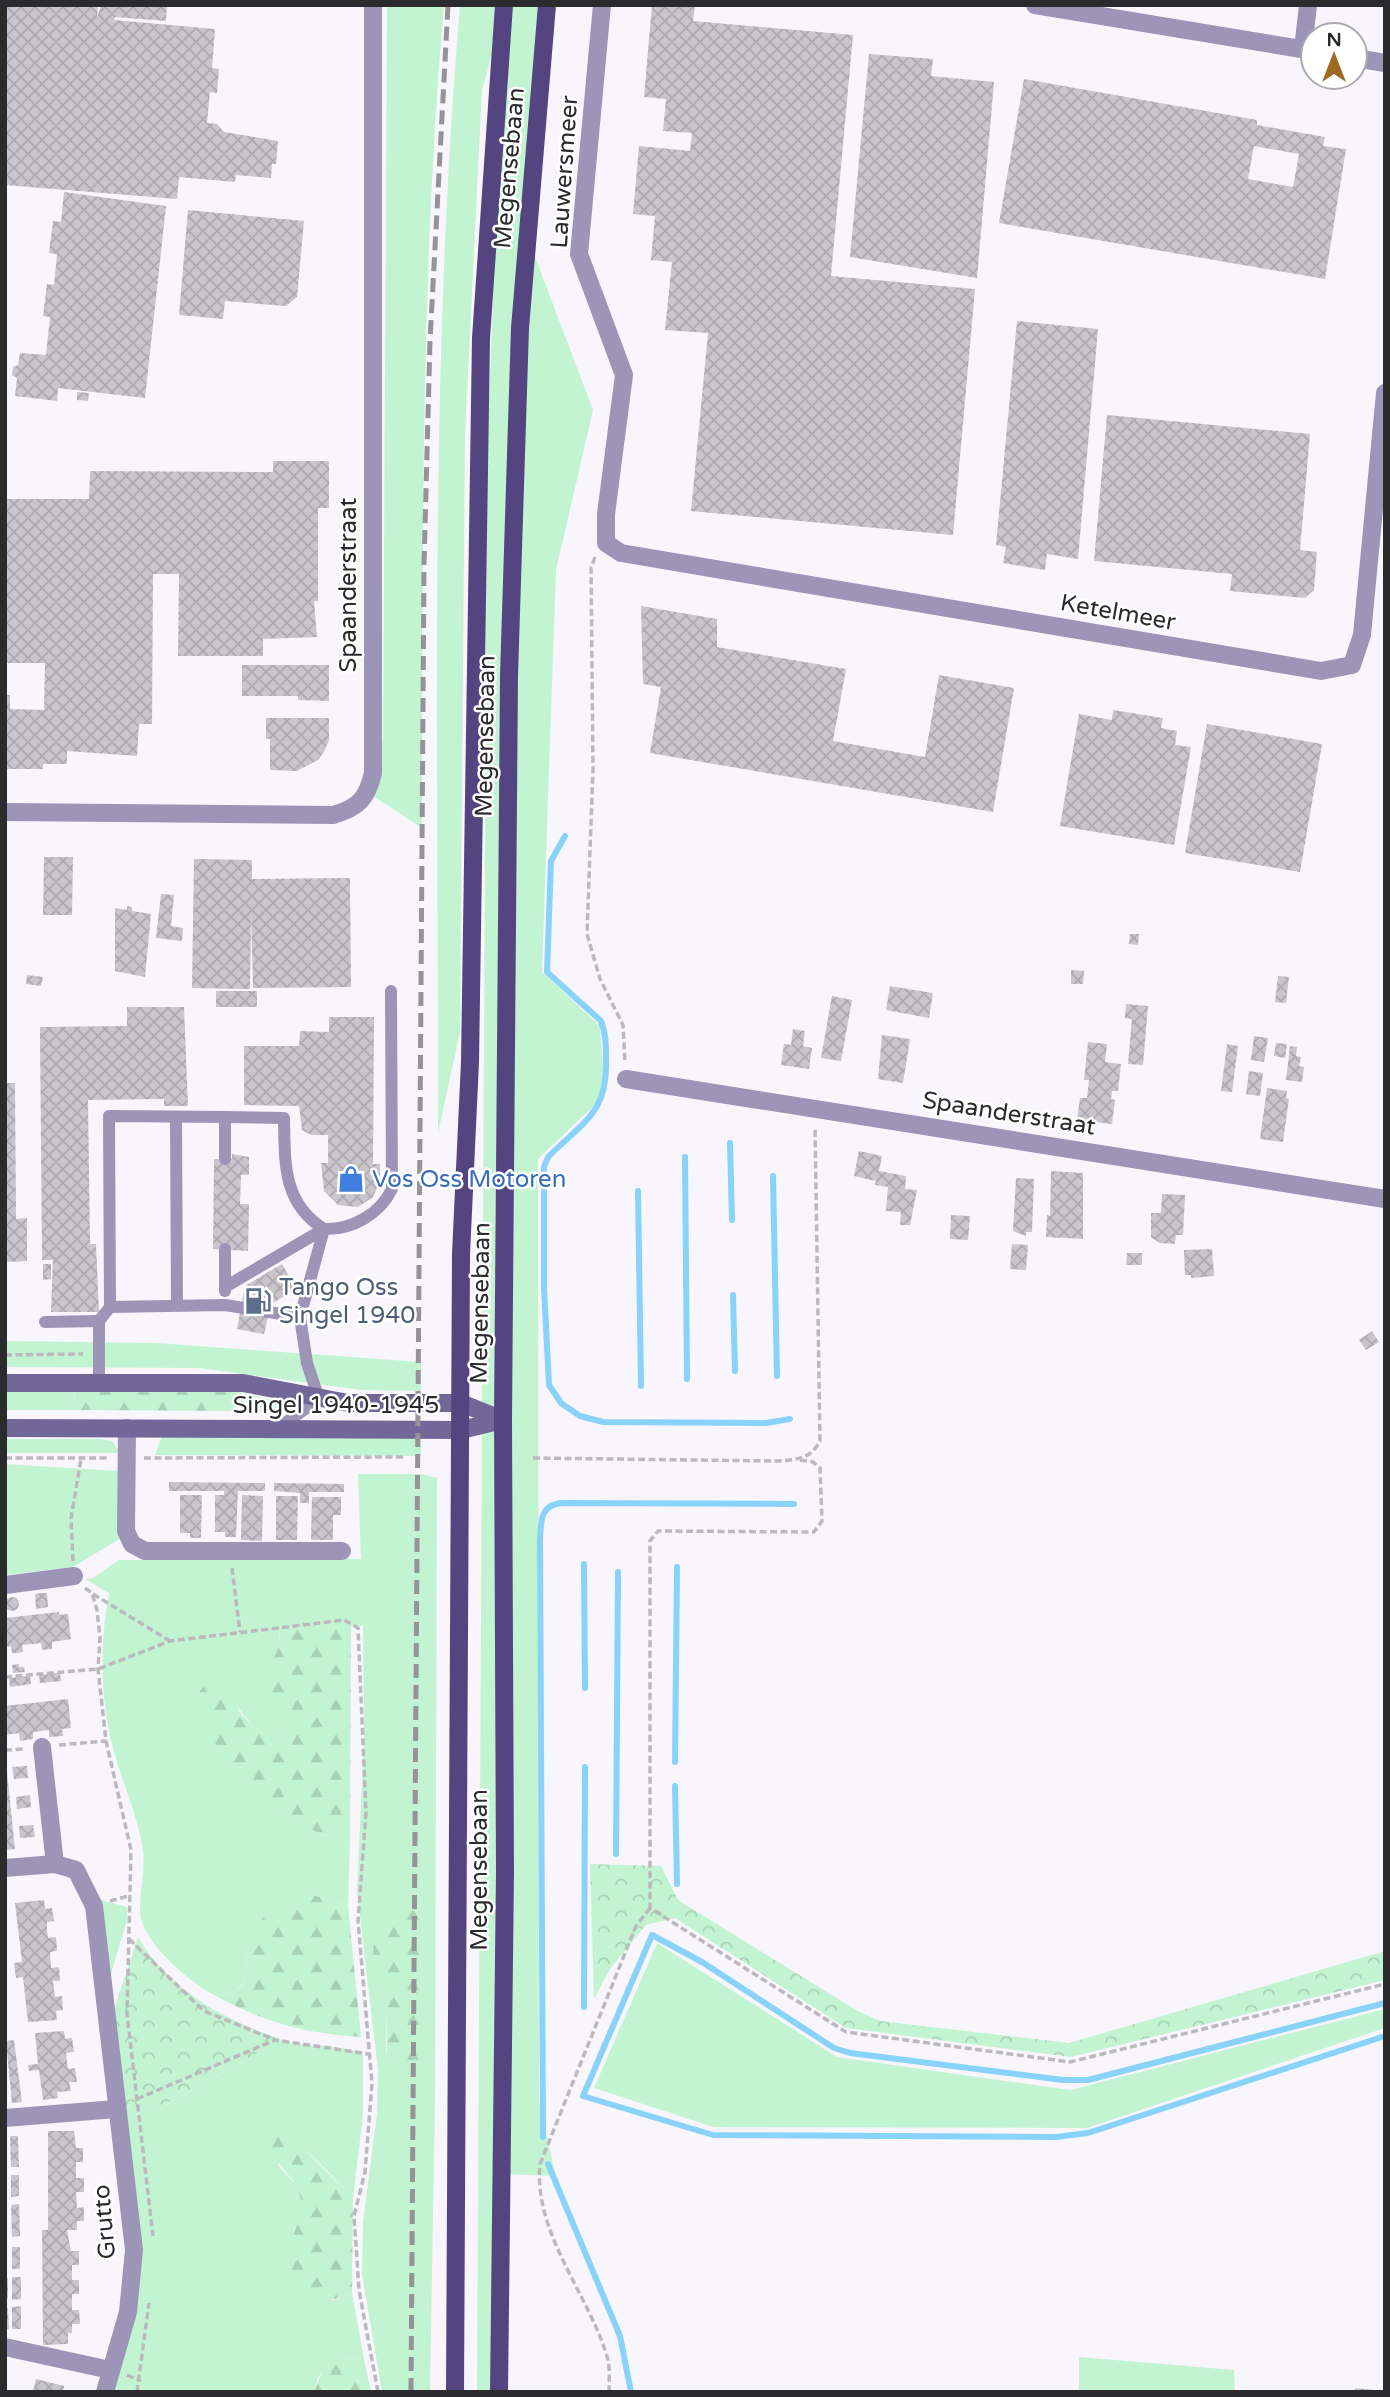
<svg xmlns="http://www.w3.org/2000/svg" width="1390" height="2397" viewBox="0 0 1390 2397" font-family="'Varela Round',sans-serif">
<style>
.green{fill:#c3f4d2;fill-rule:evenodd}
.forest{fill:url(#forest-firs)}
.park{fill:url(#park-crowns)}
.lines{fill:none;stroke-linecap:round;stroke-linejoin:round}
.stream{stroke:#89d2f9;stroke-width:6}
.building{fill:url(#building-cross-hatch);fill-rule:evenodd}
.path{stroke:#bbb8be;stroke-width:3.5;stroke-dasharray:7 3.5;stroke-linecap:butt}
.lane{stroke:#9c95b8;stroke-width:12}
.street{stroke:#9c95b8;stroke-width:18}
.secondary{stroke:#716798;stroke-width:18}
.primary{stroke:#544581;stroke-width:18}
.rail{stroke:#959298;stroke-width:5;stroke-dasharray:14 7;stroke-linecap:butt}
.labels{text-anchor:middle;stroke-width:5;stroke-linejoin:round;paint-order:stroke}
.street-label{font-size:24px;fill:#2b2a2d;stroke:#fff}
.shop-label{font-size:24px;fill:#366cbe;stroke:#fff;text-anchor:start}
.service-label{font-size:24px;fill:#4e5e75;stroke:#fff;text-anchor:start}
</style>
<defs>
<pattern id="forest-firs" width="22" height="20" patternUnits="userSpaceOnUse" patternTransform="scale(1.75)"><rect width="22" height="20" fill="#c3f4d2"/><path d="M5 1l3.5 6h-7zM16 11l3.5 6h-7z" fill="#a8d1b5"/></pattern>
<pattern id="park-crowns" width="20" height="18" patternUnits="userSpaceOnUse" patternTransform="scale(1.75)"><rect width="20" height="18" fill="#c3f4d2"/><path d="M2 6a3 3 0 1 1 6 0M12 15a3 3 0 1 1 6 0" fill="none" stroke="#a8d1b5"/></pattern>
<pattern id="building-cross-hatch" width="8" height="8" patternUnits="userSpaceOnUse" patternTransform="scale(1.75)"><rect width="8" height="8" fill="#c9c5cd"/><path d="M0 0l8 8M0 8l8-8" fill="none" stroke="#ada9b0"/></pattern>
</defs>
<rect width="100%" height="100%" fill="#f9f5fd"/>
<!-- green -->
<g class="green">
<path d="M 387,5 L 444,5 C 420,279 423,553 422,828 L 373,796 L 379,779 L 383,737 Z"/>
<path d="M 460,5 L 502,5 L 503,16 L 482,90 L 465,434 L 460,1032 L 438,1133 C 439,758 428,380 460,5 Z"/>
<polygon points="512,5 542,5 525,230 593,410 556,570 542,972 600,1026 605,1095 538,1159 539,2103 556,2176 499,2174 497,2392 477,2392 487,458 496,215"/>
<polygon points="5,1341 157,1343 421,1362 421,1391 361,1390 199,1368 5,1367"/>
<polygon points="74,1385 75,1410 5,1410 5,1386"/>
<polygon points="234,1391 277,1401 276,1412 235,1411"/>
<polygon points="163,1433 421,1436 421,1456 155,1455"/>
<polygon points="5,1439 100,1439 112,1441 118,1450 118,1453 5,1453"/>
<polygon points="5,1464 134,1472 133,1531 73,1567 5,1575"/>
<path d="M 358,1474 L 421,1474 L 437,1478 L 435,2099 L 430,2392 L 382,2392 L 362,2274 L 363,2222 L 377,2114 L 378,2070 L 357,1891 L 364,1738 L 363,1626 L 279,1631 C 281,1642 277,1648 276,1658 C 274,1680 274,1710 287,1727 L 281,1743 L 273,1746 L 258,1733 L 237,1706 L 281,1810 L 318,1833 L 350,1844 L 348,1905 L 313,1895 C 258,1926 251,1918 243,1984 L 234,1992 L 214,1995 C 190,1983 148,1946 141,1919 C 137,1903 146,1872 143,1850 C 138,1817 123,1784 114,1752 C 100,1699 99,1647 109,1593 L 85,1579 L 93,1578 L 119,1560 L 361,1559 ZM 386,2003 L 394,2061 L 387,2056 L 386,2048 Z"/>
<polygon points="98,1899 127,1907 127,1920 108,1983"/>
<polygon points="657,1943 837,2057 1070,2090 1385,2009 1385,2028 1087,2128 713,2127 594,2088"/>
<path d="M 282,2040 C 307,2049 340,2042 363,2055 L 363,2115 L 353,2198 C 337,2183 299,2135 277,2136 L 279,2166 L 295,2184 L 301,2197 L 302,2212 L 297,2228 L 332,2301 L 352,2293 L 364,2359 L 335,2358 L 318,2377 L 314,2392 L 114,2392 L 126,2344 L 124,2119 L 176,2099 Z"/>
<polygon points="1079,2357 1234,2370 1235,2392 1079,2392"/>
</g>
<!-- forest -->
<g class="forest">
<polygon points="74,1385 234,1391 235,1411 75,1410"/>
<path d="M 351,1625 L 350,1844 L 318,1833 L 281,1810 L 251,1786 L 217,1748 L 198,1694 L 203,1687 C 238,1702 245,1722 272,1745 L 281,1743 L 287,1727 C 276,1713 266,1693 269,1674 C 272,1658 282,1648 279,1631 Z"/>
<path d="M 313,1895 L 348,1905 L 361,2037 C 303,2033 266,2023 214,1995 L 234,1992 L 243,1985 C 249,1934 256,1901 313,1895 Z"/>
<polygon points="385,1910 420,1911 419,2063 394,2061 387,2056 386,2003 377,1980 373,1958 374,1941"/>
<path d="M 284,2135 L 301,2146 L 353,2198 L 352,2293 C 334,2300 318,2305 300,2295 C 263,2273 304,2231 301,2201 C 299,2182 280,2167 270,2151 L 271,2141 L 277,2136 Z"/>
<polygon points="335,2358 364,2359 371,2392 314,2392 325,2364"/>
</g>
<!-- park -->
<g class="park">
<polygon points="590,1864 661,1866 678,1900 856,2010 880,2021 1069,2043 1385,1951 1385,1980 1071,2057 846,2028 675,1918 646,1925 610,1969 594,1999"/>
<path d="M 138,1937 C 169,1991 226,2020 282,2040 L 176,2099 L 124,2119 L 112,2015 Z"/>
</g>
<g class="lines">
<!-- stream -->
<g class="stream">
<path d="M 565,836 L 551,861 L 547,972 L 601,1021 C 606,1033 606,1045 606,1059 C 608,1113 584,1121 548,1157 L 544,1167 L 544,1288 L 549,1385 L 561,1403 L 580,1416 L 603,1422 L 766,1423 L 790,1419"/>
<polyline points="730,1143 732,1220"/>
<polyline points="685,1157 687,1379"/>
<polyline points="773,1176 777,1376"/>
<polyline points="638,1191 641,1386"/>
<polyline points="733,1295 735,1371"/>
<polyline points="584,1564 585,1688"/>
<polyline points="675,1762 677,1567"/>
<polyline points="675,1786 677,1884"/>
<polyline points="616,1854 618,1572"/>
<polyline points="1385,2003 1088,2080 1063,2080 850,2053 834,2048 702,1962 652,1935 583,2096 713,2135 1056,2137 1088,2133 1385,2036"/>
<polyline points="584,2007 585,1767"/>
<path d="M 543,2137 L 540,1540 C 541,1521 540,1504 563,1503 L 794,1504"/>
<polyline points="548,2164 620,2336 631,2392"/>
</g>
</g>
<!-- building -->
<g class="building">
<polygon points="5,5 98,5 97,18 101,5 167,5 166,21 115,17 114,20 215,29 212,68 219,69 217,93 210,92 207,123 217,124 224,132 278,141 276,164 272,164 271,178 236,175 235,182 179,177 177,199 5,185"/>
<polygon points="652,5 695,5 693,21 853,35 831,276 975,289 953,535 691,511 708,333 665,330 672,262 651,260 655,216 633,214 639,146 690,151 692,133 663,131 666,99 644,97"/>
<polygon points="869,54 933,59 931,76 994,82 977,278 850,257"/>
<path d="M 1024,79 L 1257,120 L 1257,125 L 1325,137 L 1323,146 L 1346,149 L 1325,279 L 999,223 ZM 1254,146 L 1299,154 L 1293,187 L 1248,179 Z"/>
<polygon points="64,192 166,206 145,398 58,388 57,401 15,396 17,378 12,375 13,367 18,365 20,353 46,355 50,317 43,316 47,284 54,285 57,254 49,253 53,221 61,222"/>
<polygon points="188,210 304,221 297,297 286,306 225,301 223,319 179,315"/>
<polygon points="1017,321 1098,329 1078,559 1047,554 1045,570 1003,563 1006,547 996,545"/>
<polygon points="77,392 89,393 88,401 77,400"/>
<polygon points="1107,415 1310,434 1300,550 1317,552 1314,590 1305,598 1230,591 1232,574 1094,561"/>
<polygon points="273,461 329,461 329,508 318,508 318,601 314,601 317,637 263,639 263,656 178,656 179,574 153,574 152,724 139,724 137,756 67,751 67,764 43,764 43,769 5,769 5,695 10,695 10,709 44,710 45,663 5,663 5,499 89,499 90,471 273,472"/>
<polygon points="641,606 717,619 717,647 846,669 833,741 925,757 939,675 1014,688 993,812 650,753 661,687 643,684"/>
<polygon points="242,665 329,665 329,701 298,700 298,696 242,696"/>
<polygon points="1113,710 1163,718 1161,728 1177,731 1175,745 1191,747 1174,845 1060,826 1079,714 1112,720"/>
<polygon points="266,718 329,718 329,740 324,752 318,760 297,771 270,770 270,739 266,739"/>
<polygon points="1207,724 1322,744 1300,872 1185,853"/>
<polygon points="44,857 73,857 72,915 43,915"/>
<polygon points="194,859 252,860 252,879 350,878 351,987 253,988 251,912 250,989 192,988"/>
<polygon points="161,894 174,895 171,926 183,928 182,941 156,938"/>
<polygon points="127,906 132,907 132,911 151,914 145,977 115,971 115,908 127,910"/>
<polygon points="1130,934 1139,934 1138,945 1129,944"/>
<polygon points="1071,970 1084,971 1083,984 1071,984"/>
<polygon points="27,975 43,977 41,986 26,984"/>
<polygon points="1278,976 1289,977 1286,1003 1275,1002"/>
<polygon points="890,986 933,993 929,1018 886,1010"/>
<rect x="216" y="991" width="41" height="16"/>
<polygon points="832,996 852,1000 841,1061 821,1058"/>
<polygon points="1126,1004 1148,1006 1143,1065 1128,1064 1132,1019 1125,1018"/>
<polygon points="127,1007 184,1007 188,1106 164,1106 164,1099 88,1100 90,1244 96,1244 99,1312 51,1312 53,1260 42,1260 40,1027 127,1026"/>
<polygon points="329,1017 374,1017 373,1164 380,1164 380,1181 373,1197 358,1207 338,1205 324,1191 321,1163 328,1163 328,1135 311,1135 302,1130 299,1106 244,1105 244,1046 299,1046 300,1031 329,1032"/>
<polygon points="793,1029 805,1031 803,1046 812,1048 809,1069 781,1065 784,1044 791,1045"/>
<polygon points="882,1035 910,1039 903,1083 878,1079"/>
<polygon points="1254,1036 1268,1038 1264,1062 1251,1060"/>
<polygon points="1088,1042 1107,1044 1105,1062 1121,1064 1118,1091 1112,1091 1111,1099 1115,1100 1112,1124 1077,1120 1080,1098 1087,1098 1089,1080 1084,1080"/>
<polygon points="1276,1043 1287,1044 1285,1058 1274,1056"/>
<polygon points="1227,1044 1238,1046 1232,1092 1221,1091"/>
<polygon points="1290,1046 1297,1047 1296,1056 1301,1057 1299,1066 1304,1067 1302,1082 1286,1080"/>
<polygon points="1249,1071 1263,1073 1260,1096 1246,1094"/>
<polygon points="5,1083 15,1083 16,1219 27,1218 27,1261 5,1262"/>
<polygon points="1267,1088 1287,1091 1286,1098 1289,1099 1283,1142 1260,1139"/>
<polygon points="859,1151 882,1156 879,1171 906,1176 905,1189 917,1190 910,1225 900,1225 901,1212 886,1211 888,1187 875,1185 876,1181 854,1176"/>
<polygon points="232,1154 249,1157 249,1175 241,1175 240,1204 249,1204 248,1251 213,1249 214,1159 232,1159"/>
<polygon points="1051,1171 1083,1173 1083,1239 1046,1237 1047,1215 1050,1216"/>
<polygon points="1016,1178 1034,1179 1032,1232 1026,1232 1026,1236 1013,1231"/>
<polygon points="1162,1194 1185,1195 1183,1235 1176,1235 1175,1244 1160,1243 1151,1237 1151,1213 1161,1213"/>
<polygon points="951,1215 970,1216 968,1240 950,1239"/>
<polygon points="1012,1244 1028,1245 1026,1270 1010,1269"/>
<polygon points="1212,1249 1214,1276 1191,1278 1191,1275 1185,1275 1184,1250"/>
<polygon points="1127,1253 1142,1253 1142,1265 1126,1265"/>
<polygon points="43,1264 51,1264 51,1279 43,1280"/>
<polygon points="282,1264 297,1289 271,1304 264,1334 237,1329 245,1286"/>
<polygon points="1372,1331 1379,1342 1366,1350 1359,1340"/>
<polygon points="169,1482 265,1483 265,1491 238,1491 236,1537 225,1537 225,1532 215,1532 215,1495 224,1495 224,1491 169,1491"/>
<polygon points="274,1483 344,1484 344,1492 309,1492 309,1503 300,1503 300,1493 274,1491"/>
<polygon points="180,1495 202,1495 201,1538 190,1538 190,1533 180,1533"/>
<polygon points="242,1495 263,1496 262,1541 241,1540"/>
<polygon points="276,1496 298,1496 297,1540 276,1540"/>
<polygon points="312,1497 341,1497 341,1515 333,1515 333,1540 311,1540"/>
<polygon points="41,1593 47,1593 48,1607 36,1609 35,1594"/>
<circle cx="12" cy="1604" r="7"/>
<polygon points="59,1612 59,1615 68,1614 71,1639 52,1642 52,1649 42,1650 41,1643 22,1645 23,1652 17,1653 12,1653 11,1646 5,1647 5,1618"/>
<polygon points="19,1664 19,1667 24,1667 25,1672 13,1673 12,1665"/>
<polygon points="60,1673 61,1681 40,1683 39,1675"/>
<polygon points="30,1676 31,1684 10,1687 9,1678"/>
<polygon points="68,1699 71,1728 62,1729 63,1736 49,1737 49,1730 33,1732 33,1739 26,1740 20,1741 19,1733 5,1735 5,1706"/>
<polygon points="27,1766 28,1778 14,1779 12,1767"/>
<polygon points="7,1772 15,1849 5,1850 5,1773"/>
<polygon points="30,1795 31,1807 17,1809 16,1797"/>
<polygon points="33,1825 35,1837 20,1838 19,1826"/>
<polygon points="44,1900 45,1909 52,1908 54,1921 47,1922 47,1930 48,1938 56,1937 57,1951 50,1952 51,1968 59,1967 60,1981 53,1981 55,1997 62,1996 63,2010 56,2011 57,2020 28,2022 23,1977 16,1978 14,1963 22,1962 15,1903"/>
<polygon points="64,2031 65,2039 72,2038 74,2052 66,2053 68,2069 75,2068 77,2082 69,2082 71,2091 57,2092 58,2098 43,2100 39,2070 29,2071 28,2065 38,2064 35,2033"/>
<polygon points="14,2040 22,2102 12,2103 6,2041"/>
<polygon points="48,2131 74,2131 76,2148 83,2148 83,2162 76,2162 76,2178 84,2178 84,2192 76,2192 77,2208 84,2207 84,2221 77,2221 77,2230 67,2230 71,2251 79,2251 79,2265 72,2265 72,2280 79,2280 79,2294 72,2294 72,2310 79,2310 80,2324 72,2324 72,2333 68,2333 68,2344 43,2345 42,2230 48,2230"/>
<polygon points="10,2136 18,2136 19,2167 11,2167"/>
<polygon points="11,2175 19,2175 19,2196 11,2197"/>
<polygon points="19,2204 20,2236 12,2237 11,2205"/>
<rect x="12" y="2247" width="8" height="22"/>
<polygon points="12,2277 21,2277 21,2299 12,2300"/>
<rect x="5" y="2278" width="3" height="21"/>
<polygon points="21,2306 21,2329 12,2329 12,2307"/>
<polygon points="5,2308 8,2308 9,2329 5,2329"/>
<polygon points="36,2379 64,2386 63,2392 33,2392"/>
<polygon points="1355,2388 1374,2390 1374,2392 1355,2392"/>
</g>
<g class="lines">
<!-- path -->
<g class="path">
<polyline points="595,557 591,568 593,769 587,934 600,979 623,1025 625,1063"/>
<polyline points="5,1355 83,1354"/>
<polyline points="5,1458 108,1458"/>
<polyline points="144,1458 405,1457"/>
<path d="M 533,1458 L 776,1461 C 795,1460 810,1460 820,1441 L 815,1127"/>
<polyline points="800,1460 813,1462 820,1468 822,1521 814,1532 658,1531 650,1541 650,1908 846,2032 1070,2062 1385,1984"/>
<polyline points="73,1561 71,1518 81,1459"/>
<polyline points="232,1568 240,1632"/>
<polyline points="85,1588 92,1593 97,1610 100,1638 98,1669 106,1741 131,1850 127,2014 153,2236"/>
<polyline points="93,1594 170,1641"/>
<polyline points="5,1677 98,1669 170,1641 344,1620 358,1628 366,1812 358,1921 372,2083 365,2172 354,2216 359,2290 378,2392"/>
<polyline points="59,1745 106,1741"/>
<polyline points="5,1750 24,1749"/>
<polyline points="110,1901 128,1896"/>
<polyline points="129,1939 204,2011 273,2039"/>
<polyline points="137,2099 275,2040 369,2054"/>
<polyline points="127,2375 141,2381"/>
<polyline points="137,2392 149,2303"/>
<path d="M 609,2392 C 609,2382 610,2369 608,2360 C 591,2297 533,2234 540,2164 L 636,1926 L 650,1908"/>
</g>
<!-- lane -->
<g class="lane">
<polyline points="176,1117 177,1305"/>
<path d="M 225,1117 L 284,1118 C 285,1162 282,1203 324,1229 L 300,1317"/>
<path d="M 225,1287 L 324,1229 C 352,1230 380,1214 392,1189 L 391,991"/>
<polyline points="225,1291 225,1249"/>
<polyline points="110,1307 109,1116 225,1117 225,1159"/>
<polyline points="45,1322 99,1321"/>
<polyline points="99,1383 99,1321 110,1307 225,1305 300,1317 307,1363 319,1399 277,1429"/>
</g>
<!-- street -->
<g class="street">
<polyline points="602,5 579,254 624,375 606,514 606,543 621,553 1321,671 1352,665 1362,635 1385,393"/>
<polyline points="1035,5 1313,51"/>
<polyline points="1303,49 1308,5"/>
<polyline points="1355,58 1385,63"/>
<path d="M 5,812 L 333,815 C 358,808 367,799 373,773 L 373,5"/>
<polyline points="626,1079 1385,1199"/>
<polyline points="127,1428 126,1531 132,1544 145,1551 342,1551"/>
<polyline points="5,1585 74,1576"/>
<polyline points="42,1747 55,1864"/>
<polyline points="5,1868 55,1864 76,1870 94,1906 134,2250 128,2312 105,2392"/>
<polyline points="5,2118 116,2109"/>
<polyline points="5,2347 110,2370"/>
</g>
<!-- secondary -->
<g class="secondary">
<polyline points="5,1383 243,1383 348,1403 461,1403 503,1420"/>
<polyline points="5,1428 461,1430 503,1420"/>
</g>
<!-- primary -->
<g class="primary">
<polyline points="455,2392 461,1254 470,1062 481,338 504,5"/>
<polyline points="499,2392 505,1872 503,1420 509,676 520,328 547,5"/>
</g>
<!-- rail -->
<polyline class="rail" points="411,2392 424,565 430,341 448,5"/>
</g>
<!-- icons -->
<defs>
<symbol id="shop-bare" viewBox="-9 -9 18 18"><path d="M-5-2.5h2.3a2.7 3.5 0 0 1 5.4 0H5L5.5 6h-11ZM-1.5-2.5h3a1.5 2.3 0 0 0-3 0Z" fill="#3f7fe0" stroke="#fff" stroke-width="2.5" paint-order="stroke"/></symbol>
<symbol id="fuel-bare" viewBox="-9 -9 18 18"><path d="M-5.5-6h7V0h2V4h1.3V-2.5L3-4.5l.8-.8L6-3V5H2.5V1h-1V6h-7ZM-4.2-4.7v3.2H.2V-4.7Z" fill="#5c6f8a" stroke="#fff" stroke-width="2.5" paint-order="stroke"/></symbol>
</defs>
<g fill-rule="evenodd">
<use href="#shop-bare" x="332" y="1160" width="38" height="38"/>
<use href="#fuel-bare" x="239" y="1282" width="38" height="38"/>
</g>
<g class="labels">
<!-- street labels -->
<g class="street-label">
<text transform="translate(509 168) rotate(-85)" y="8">Megensebaan</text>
<text transform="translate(564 172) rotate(-86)" y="8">Lauwersmeer</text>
<text transform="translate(348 585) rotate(-90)" y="8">Spaanderstraat</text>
<text transform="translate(1118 612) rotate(10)" y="8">Ketelmeer</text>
<text transform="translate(485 736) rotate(-89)" y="8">Megensebaan</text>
<text transform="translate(1009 1113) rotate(9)" y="8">Spaanderstraat</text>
<text transform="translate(480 1303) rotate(-89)" y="8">Megensebaan</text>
<text x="336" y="1413">Singel 1940-1945</text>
<text transform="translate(479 1870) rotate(-90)" y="8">Megensebaan</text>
<text transform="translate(104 2222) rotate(-95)" y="8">Grutto</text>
</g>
<!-- shop labels -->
<g class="shop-label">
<text x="372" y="1187">Vos Oss Motoren</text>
</g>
<!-- service labels -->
<g class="service-label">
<text x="279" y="1295">Tango Oss<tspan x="279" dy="28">Singel 1940</tspan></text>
</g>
</g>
<!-- border -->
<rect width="1390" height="2397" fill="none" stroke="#2b2a2d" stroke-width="14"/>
<!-- north arrow -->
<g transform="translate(1334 56)"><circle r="33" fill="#ffffff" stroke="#aaaaab" stroke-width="2"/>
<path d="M0-5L12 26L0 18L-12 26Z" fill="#9f6923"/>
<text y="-10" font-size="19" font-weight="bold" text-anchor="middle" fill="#2b2a2d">N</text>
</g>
</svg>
